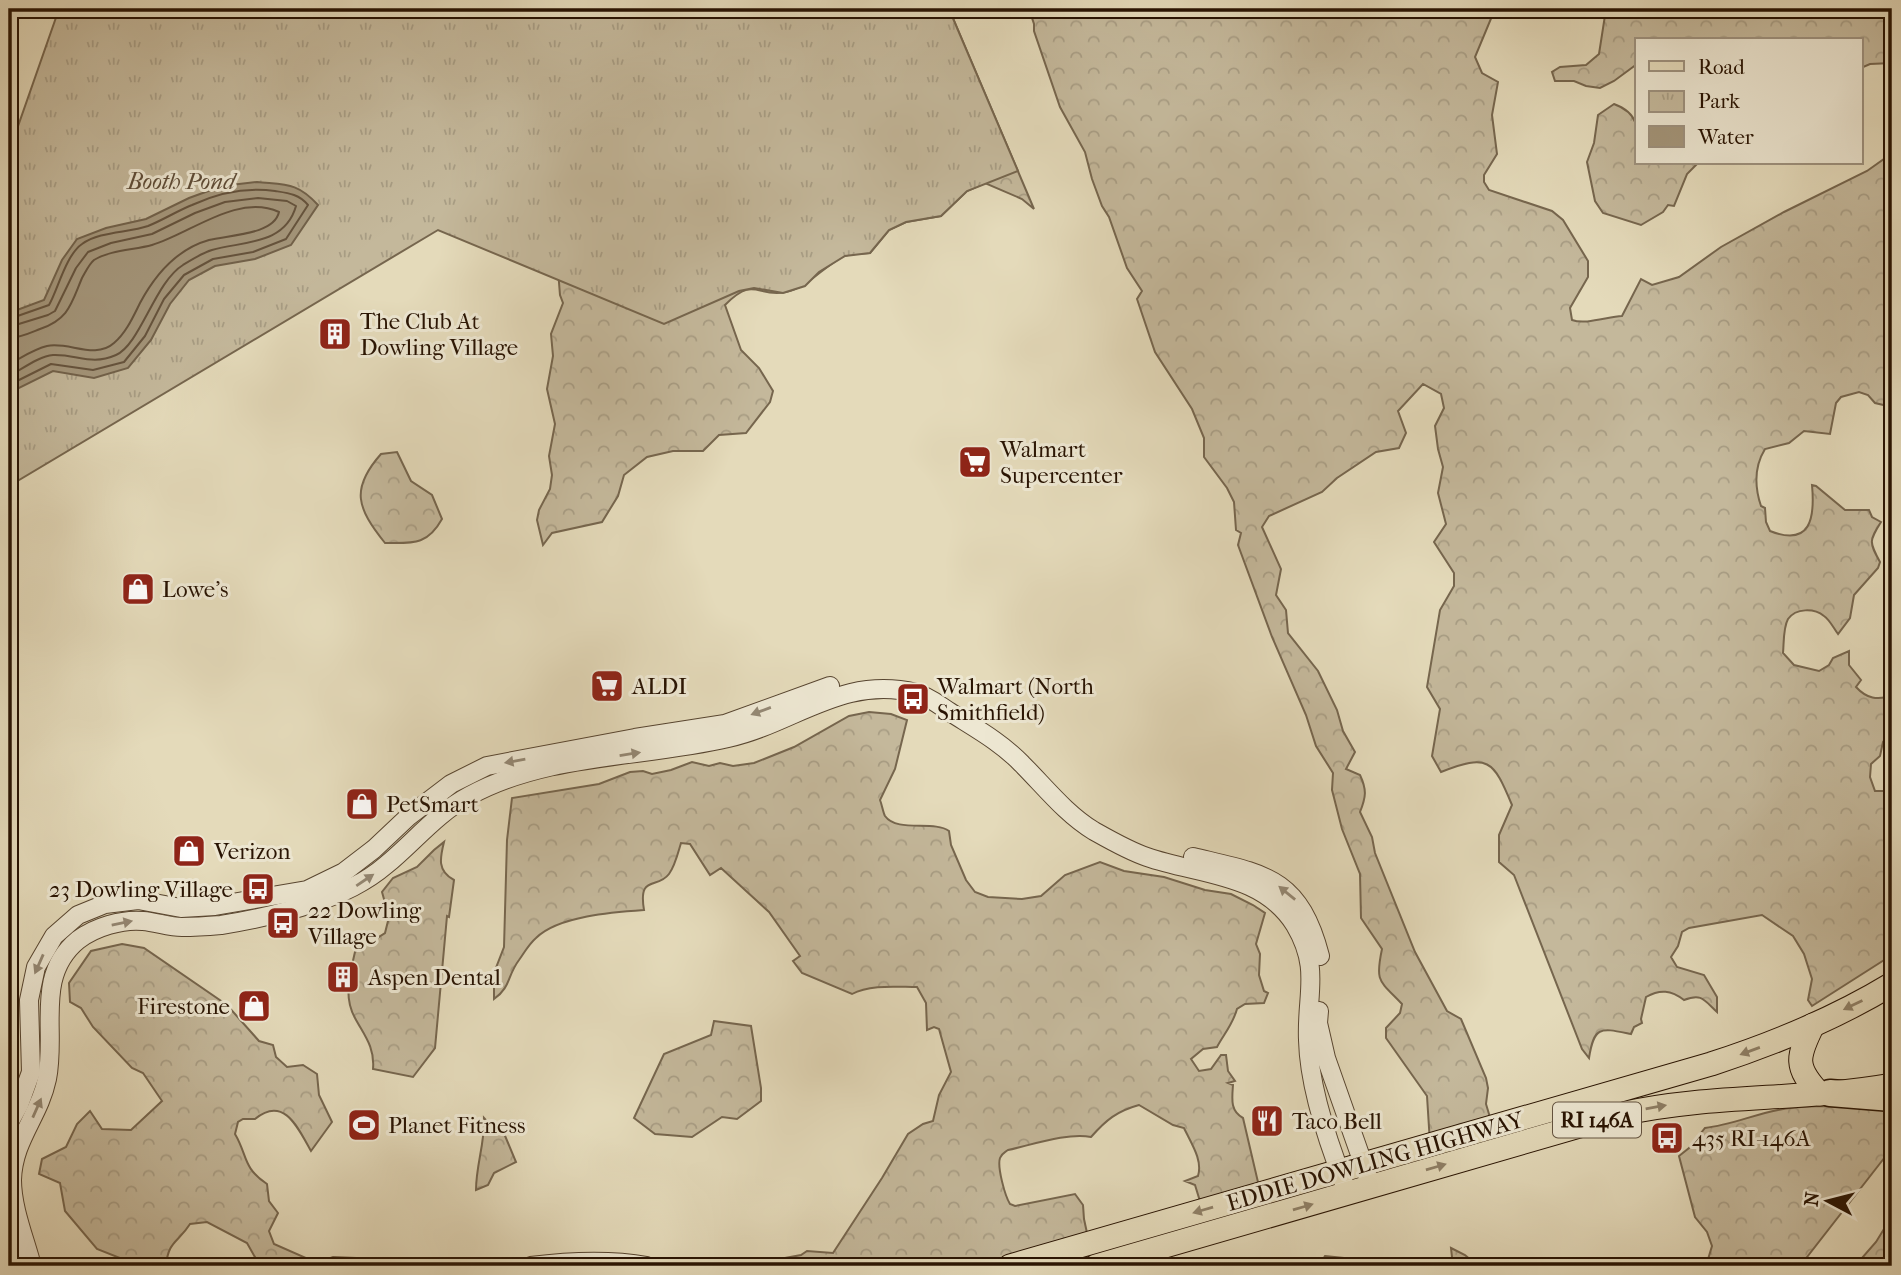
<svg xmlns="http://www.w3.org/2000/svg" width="1901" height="1275" viewBox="0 0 1901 1275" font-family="'IM FELL French Canon',serif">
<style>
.forest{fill:url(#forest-crowns);stroke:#76664e;stroke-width:2}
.park{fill:url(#park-tufts);stroke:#76664e;stroke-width:2}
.water{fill:#a4967b;stroke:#72624b;stroke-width:2}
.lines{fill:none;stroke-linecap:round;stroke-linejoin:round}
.shore{stroke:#66543e;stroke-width:2}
.minor-casing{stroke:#574530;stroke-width:20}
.major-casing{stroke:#281302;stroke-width:25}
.highway-casing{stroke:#281302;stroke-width:29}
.minor{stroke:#ede7d2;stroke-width:18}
.major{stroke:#e4daba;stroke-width:23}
.highway{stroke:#e4daba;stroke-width:26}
.oneway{fill:#948874}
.oneway2{fill:#8f8067}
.labels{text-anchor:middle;stroke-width:6;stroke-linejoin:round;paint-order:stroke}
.shield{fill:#ede7d2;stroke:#635340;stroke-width:2}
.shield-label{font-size:21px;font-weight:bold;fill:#281302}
.park-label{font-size:23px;font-style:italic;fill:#5f4d38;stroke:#ede7d2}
.poi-label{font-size:23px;fill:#281302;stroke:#ede7d2;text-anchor:start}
.street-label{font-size:23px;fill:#281302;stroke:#ede7d2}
</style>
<defs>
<pattern id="forest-crowns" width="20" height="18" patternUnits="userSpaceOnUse" patternTransform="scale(1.75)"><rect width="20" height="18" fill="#c4b89b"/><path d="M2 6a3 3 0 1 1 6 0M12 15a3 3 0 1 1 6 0" fill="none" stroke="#a89d84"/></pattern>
<pattern id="park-tufts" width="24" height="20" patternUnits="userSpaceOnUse" patternTransform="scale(1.75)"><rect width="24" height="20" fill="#c4b89b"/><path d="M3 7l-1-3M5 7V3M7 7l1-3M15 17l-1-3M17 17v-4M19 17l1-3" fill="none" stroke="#a89d84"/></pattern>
</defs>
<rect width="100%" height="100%" fill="#e4daba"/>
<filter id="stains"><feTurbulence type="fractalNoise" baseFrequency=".00286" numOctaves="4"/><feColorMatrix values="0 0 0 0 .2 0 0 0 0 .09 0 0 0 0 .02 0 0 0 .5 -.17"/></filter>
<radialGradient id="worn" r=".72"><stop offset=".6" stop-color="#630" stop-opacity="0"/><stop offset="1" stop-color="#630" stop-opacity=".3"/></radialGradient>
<!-- forest -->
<g class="forest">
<path d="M 949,9 L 1034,209 L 1022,199 L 985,183 L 967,191 L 941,216 L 906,222 L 889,230 L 870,253 C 861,254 850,253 842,257 C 822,268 808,287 786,292 C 756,298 755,275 725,305 L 741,350 L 759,368 L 773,391 L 770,402 L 746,433 L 719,435 L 703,451 L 673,451 L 647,457 L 624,475 L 618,496 L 602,522 L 552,533 L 543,545 L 537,520 L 539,510 L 550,489 L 552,475 L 549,456 L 555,424 L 547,389 L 553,356 L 551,334 L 563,303 L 560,295 L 558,270 Z"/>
<path d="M 1029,9 L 1495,9 L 1475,57 L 1482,73 L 1498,82 L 1492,115 L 1497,154 L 1484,175 L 1484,182 L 1489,190 L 1552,211 L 1563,220 L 1588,261 L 1588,277 L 1570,308 L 1572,320 C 1585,325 1607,317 1622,316 L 1641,279 L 1652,285 L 1679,277 L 1721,247 L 1784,212 L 1867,171 L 1888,156 L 1892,147 L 1892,407 L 1875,403 L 1868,395 L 1859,392 L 1841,397 L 1836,403 L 1830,434 L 1804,431 L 1789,443 L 1765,449 C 1754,467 1755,488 1761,506 L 1765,508 L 1766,522 L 1770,531 C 1811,547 1815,518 1812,485 L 1816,486 L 1845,510 L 1869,510 L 1872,517 L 1881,522 C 1869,541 1869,542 1880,562 L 1878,568 L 1854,595 L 1850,618 L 1838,634 C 1834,629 1830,620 1824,616 C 1814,608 1796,608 1788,619 C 1783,628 1784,643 1783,653 L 1794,665 L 1819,671 L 1829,665 L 1833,658 L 1849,651 L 1849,665 L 1861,680 L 1856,687 C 1867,699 1877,700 1892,696 L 1892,730 L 1883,742 L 1880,756 L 1871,764 L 1870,777 L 1875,791 L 1884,791 L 1892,795 L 1892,955 L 1812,1006 L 1808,1000 L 1812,979 L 1804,954 L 1793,936 L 1762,915 L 1689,928 L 1682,932 L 1678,946 L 1671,957 L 1677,967 L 1704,975 L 1717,997 L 1717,1012 C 1704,1000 1702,993 1684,1000 C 1671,990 1660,989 1646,997 L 1641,1019 L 1642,1023 L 1634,1027 L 1631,1034 C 1601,1028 1594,1025 1589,1058 L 1582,1049 L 1514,875 L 1499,862 L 1499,835 L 1512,805 C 1493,759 1488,754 1441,772 L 1432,756 L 1440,709 L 1427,687 L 1440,610 L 1454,586 L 1454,573 L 1434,542 L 1446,524 L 1438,493 L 1443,467 L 1438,449 L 1435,426 L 1444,408 L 1441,394 L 1423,384 L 1398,411 L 1406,433 L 1399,448 L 1376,452 L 1337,478 L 1322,492 L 1269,516 L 1262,527 L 1281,569 L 1276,595 L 1286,610 L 1288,633 L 1318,671 L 1337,710 L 1343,731 L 1355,752 L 1346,769 L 1360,775 C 1367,790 1366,797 1360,812 L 1372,837 L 1375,853 L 1415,952 L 1447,1011 L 1461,1019 L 1486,1078 L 1488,1088 L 1486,1104 L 1500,1151 L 1431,1159 L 1427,1096 L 1386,1038 L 1386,1028 L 1400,1013 L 1402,1004 C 1379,980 1375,982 1382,949 L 1361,918 L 1360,874 L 1342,829 L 1332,790 L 1333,773 L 1316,746 L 1306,715 L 1272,637 L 1238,545 L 1241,533 L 1236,530 L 1234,502 L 1227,488 L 1204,457 L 1204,438 L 1192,409 L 1155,352 L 1137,299 L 1142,291 L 1127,268 L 1109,217 L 1102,206 L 1092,179 L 1085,152 L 1060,107 L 1034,31 L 1034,24 Z"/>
<polygon points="1606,9 1892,9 1892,63 1870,64 1861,68 1861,40 1637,40 1637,64 1614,81 1600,88 1586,86 1574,81 1555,81 1552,72 1560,67 1586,65 1599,54"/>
<path d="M 1614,104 C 1644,115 1637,136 1637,163 L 1698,163 L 1687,174 L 1674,206 L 1668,205 L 1663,212 L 1641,225 L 1603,213 L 1595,201 L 1587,162 L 1594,143 L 1598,115 Z"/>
<path d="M 397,452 L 411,481 L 432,495 L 442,519 C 427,546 412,543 385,543 C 357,508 350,489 381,454 Z"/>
<path d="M 869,712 L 891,714 L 907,720 L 895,769 L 880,800 C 882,805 883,812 885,816 C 897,833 934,820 949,831 L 951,845 L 966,880 L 975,892 L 988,897 L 1022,899 L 1041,896 L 1065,875 L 1100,862 L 1124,871 L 1164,877 L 1205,890 L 1231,894 L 1253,905 L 1265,913 L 1256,944 L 1260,954 L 1259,975 L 1264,991 L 1268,993 L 1264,1003 L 1245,1004 L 1237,1009 C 1233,1024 1224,1034 1217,1047 L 1203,1049 L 1191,1059 L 1199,1071 L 1211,1069 L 1221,1055 L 1226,1055 L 1228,1071 L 1235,1081 L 1228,1083 L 1233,1085 C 1232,1099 1230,1111 1243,1118 L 1261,1195 L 1203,1211 L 1195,1185 L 1185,1181 L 1198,1176 C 1203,1160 1191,1143 1184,1128 L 1173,1125 L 1139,1105 C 1117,1111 1106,1120 1091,1137 C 1069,1132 1031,1145 1008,1150 C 1004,1153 1002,1153 1000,1158 C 997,1167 1005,1196 1010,1204 L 1015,1206 L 1075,1194 L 1083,1205 L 1084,1219 L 1092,1256 L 1053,1266 L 777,1266 L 780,1259 L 801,1255 L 807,1251 L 833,1253 L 882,1178 L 908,1134 L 923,1124 L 933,1121 L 939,1095 L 951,1072 L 939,1029 L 934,1027 L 927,1030 L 926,1003 L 917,987 C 897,987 870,984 852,994 L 802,973 L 793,961 L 800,956 L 769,912 L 721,868 L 710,875 L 690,844 L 681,843 C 678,853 675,866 669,874 C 657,890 638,874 644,910 C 614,912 558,916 536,938 C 529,944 524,953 519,960 C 507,976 511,987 494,999 L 494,973 L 504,947 L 507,840 L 512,798 L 599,784 L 630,772 L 643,771 L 652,774 L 671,770 L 692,762 L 709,766 L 720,763 L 733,766 L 754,763 L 794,747 L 849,716 Z"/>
<path d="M 444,842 C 440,858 437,871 454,880 L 449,917 L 447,916 L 435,1048 L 413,1077 L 373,1069 C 375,1047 364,1035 355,1018 C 343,997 350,973 355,952 L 385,933 L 389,917 L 382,892 L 393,878 L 417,867 L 434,850 Z"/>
<path d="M 122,944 L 144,948 L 227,1005 L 259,1041 L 273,1045 L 276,1057 L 287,1067 L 303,1065 L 317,1074 L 319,1095 L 332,1122 L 311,1151 C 298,1128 284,1095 255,1119 L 243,1119 L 238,1122 L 235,1134 C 248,1156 242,1167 267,1184 L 269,1201 L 278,1213 L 269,1231 L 274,1244 L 317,1263 L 333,1257 L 356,1258 L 360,1266 L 260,1266 L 247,1243 L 207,1222 L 190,1224 C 178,1243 168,1241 166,1266 L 140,1266 L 97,1249 L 65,1211 L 60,1183 L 39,1174 L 42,1159 L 66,1147 L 77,1124 L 90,1111 L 102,1129 L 131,1130 L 162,1101 L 143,1073 L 132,1068 L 93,1027 L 81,1008 L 70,1002 L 69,983 L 91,951 Z"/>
<polygon points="714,1021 751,1026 761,1088 761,1101 737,1119 722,1117 692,1137 655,1134 634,1118 664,1054 711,1035"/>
<path d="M 1892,1107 L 1892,1148 L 1800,1266 L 1706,1266 L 1712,1246 L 1707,1232 L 1695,1217 L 1679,1156 L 1689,1148 L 1705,1128 C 1730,1125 1753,1115 1778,1110 C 1811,1103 1858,1108 1892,1107 Z"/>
<path d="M 484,1118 L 491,1126 L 503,1131 L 516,1162 L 494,1173 L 488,1185 L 476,1190 C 476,1165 485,1143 484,1118 Z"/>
<polygon points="1892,1216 1892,1266 1855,1266 1876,1242"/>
<polygon points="1451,1248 1465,1255 1478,1266 1453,1266"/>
<polygon points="1325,1256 1353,1259 1358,1266 1319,1266"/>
</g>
<!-- park -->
<polygon class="park" points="59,9 949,9 1018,171 967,191 941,216 906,222 889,230 870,253 845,256 819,272 805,286 783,293 754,288 739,291 664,324 438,230 9,486 9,152"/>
<!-- water -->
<path class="water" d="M 257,182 C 286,185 297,182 318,205 L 291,245 L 255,259 L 215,266 L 189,280 L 170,304 L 151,340 L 128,368 L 94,378 L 53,371 L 9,393 L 9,313 L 44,300 L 62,260 L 77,239 L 106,228 L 146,219 L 189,198 L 222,186 Z"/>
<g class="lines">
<!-- shore -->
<g class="shore">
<path d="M 9,319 L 49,305 C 58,289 66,255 82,244 C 100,231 128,233 148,226 C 163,220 177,211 192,205 C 218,193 246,187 275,191 C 288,193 299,194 308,205 L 286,239 L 253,252 L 213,259 L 184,275 L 164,299 L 145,336 L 124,362 L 93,370 L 51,364 L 9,385"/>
<path d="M 9,327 L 48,315 L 55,311 L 76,268 L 88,252 L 111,243 L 152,234 L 195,213 L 225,202 L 258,198 L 287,201 L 296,206 C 285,245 244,241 212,250 C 202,253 191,260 183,265 C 155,282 140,345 116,355 C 91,366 77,354 53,355 C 39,356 21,370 9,376"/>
<path d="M 9,338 C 20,338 30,333 40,329 C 69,319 71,304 82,278 C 85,273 89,264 94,260 C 110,250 134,250 152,245 C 190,234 237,193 279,212 C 274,235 228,235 209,240 C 177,249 155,275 140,303 C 133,317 126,333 114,343 C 95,360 68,341 47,346 C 34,349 21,358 9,364"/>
</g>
<defs>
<g id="minor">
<path d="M 1193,857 C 1264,874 1299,876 1320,956"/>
<polyline points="1319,1011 1318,1023 1326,1058 1371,1186"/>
<polyline points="9,1123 19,1105 31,1072 29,1000 36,967 54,936 78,915 105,904 138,900 181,908 215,906 307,890 344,872 374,849 409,816 451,784 487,766 635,738 725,724 830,686"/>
<polyline points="9,1247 15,1266"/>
<path d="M 32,1266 C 25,1239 12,1208 12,1180 C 13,1140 39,1117 47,1079 C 57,1031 34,976 78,940 C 95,927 122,919 143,921 C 156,922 169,927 182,927 C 194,927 209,926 221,925 C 253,920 287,912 317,902 C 342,893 365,883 386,865 C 414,842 437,813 469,796 C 547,753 643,758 728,738 C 795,723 842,675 916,693 C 928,696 939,705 950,712 C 975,728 1001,742 1022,764 C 1045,787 1066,814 1094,831 C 1110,840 1129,851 1147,857 C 1198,875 1263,873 1295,925 C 1321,969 1306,994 1308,1040 C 1309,1084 1328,1142 1344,1183"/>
<path d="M 531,1266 C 570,1261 608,1259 647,1266"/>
</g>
<g id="major">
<path d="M 1813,1025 C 1797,1057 1794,1067 1820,1094"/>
<path d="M 1010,1266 L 1711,1064 C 1773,1044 1836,1018 1892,984"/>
<path d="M 1096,1266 L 1621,1114 C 1710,1094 1802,1101 1892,1085"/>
</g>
<polyline id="highway" points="1830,1093 1892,1098"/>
</defs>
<!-- minor casing -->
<use href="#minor" class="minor-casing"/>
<!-- major casing -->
<use href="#major" class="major-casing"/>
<!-- highway casing -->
<use href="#highway" class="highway-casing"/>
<!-- minor -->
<use href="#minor" class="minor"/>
<!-- major -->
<use href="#major" class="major"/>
<!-- highway -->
<use href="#highway" class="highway"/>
</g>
<!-- one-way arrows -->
<defs><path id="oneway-solid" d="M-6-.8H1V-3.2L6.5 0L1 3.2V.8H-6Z" transform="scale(1.75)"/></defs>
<g class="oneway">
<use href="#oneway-solid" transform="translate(761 711) rotate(160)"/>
<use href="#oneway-solid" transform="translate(630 754) rotate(-9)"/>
<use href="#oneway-solid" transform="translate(515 761) rotate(170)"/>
<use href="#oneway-solid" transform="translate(365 880) rotate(-34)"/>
<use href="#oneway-solid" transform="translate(1287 893) rotate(-141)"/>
<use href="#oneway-solid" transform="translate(122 923) rotate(-11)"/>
<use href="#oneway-solid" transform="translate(39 964) rotate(114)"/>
<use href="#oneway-solid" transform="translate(37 1108) rotate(-66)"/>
</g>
<g class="oneway2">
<use href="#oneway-solid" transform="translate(1853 1005) rotate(154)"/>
<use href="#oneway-solid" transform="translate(1750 1051) rotate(160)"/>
<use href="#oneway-solid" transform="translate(1656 1107) rotate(-10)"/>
<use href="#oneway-solid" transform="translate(1436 1167) rotate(-16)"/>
<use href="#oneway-solid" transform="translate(1303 1207) rotate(-16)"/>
<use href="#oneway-solid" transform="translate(1203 1210) rotate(164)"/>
</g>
<!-- icons -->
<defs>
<symbol id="building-square" viewBox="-11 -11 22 22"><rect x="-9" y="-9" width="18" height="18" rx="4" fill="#8f2418" stroke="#ede7d2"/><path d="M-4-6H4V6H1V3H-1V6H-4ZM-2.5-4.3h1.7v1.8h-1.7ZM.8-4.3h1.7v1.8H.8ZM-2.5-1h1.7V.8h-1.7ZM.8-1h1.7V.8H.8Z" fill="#fff"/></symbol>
<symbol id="supermarket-square" viewBox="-11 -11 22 22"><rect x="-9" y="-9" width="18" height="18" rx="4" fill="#8f2418" stroke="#ede7d2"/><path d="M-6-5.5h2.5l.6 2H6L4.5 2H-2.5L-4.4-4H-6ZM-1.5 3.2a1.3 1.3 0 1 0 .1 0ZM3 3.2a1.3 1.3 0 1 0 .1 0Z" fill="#fff"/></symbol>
<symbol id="shop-square" viewBox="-11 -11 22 22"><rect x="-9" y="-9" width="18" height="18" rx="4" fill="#8f2418" stroke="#ede7d2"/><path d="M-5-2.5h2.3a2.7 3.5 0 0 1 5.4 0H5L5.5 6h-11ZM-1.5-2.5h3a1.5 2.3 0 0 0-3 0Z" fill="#fff"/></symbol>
<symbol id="bus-square" viewBox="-11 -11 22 22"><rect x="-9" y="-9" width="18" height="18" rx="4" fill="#8f2418" stroke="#ede7d2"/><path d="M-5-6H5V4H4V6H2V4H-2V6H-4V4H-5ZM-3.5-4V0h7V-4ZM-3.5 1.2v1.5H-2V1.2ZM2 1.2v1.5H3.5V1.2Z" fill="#fff"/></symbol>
<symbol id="restaurant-square" viewBox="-11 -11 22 22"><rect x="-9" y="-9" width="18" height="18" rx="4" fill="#8f2418" stroke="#ede7d2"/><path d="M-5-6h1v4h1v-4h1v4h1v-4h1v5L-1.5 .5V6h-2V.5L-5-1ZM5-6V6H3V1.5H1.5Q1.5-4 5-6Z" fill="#fff"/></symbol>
<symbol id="stadium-square" viewBox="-11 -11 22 22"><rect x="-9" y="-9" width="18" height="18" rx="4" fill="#8f2418" stroke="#ede7d2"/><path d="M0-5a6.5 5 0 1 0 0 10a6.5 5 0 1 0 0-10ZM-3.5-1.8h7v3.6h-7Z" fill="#fff"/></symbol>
</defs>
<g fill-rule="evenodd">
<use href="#building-square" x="316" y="315" width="38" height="38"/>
<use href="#supermarket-square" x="956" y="443" width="38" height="38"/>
<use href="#shop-square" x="119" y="570" width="38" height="38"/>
<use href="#supermarket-square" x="588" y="667" width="38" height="38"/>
<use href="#bus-square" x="894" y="680" width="38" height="38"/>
<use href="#shop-square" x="343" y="785" width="38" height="38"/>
<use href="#shop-square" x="170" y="832" width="38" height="38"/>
<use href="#bus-square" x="239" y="870" width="38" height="38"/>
<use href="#bus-square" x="264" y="904" width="38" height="38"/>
<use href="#building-square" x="324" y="958" width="38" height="38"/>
<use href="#shop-square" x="235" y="987" width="38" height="38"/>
<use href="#restaurant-square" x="1248" y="1102" width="38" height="38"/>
<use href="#stadium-square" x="345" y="1106" width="38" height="38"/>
<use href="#bus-square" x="1648" y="1119" width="38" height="38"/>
</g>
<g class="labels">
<!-- shield labels -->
<rect class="shield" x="1553" y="1102.5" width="88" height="35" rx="5"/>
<g class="shield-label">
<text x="1597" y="1127">RI 146A</text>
</g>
<!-- park labels -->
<g class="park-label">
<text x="181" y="189">Booth Pond</text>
</g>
<!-- poi labels -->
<g class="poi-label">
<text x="360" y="329">The Club At<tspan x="360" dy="26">Dowling Village</tspan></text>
<text x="1000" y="457">Walmart<tspan x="1000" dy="26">Supercenter</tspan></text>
<text x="162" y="597">Lowe's</text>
<text x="632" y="694">ALDI</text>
<text x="937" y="694">Walmart (North<tspan x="937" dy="26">Smithfield)</tspan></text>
<text x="386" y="812">PetSmart</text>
<text x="214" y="859">Verizon</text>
<text x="233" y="897" text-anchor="end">23 Dowling Village</text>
<text x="308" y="918">22 Dowling<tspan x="308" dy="26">Village</tspan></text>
<text x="368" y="985">Aspen Dental</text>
<text x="230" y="1014" text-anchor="end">Firestone</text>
<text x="1292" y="1129">Taco Bell</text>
<text x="388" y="1133">Planet Fitness</text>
<text x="1692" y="1146">435 RI-146A</text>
</g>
<!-- street labels -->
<g class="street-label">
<text transform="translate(1375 1161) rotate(-16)" y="8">EDDIE DOWLING HIGHWAY</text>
</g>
</g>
<!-- margin -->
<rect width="1901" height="1275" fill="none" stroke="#e4daba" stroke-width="35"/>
<rect x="10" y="10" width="1880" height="1254" fill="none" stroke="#281302" stroke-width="3.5"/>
<rect x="18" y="18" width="1866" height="1240" fill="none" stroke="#281302" stroke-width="2"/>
<!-- legend -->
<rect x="1635" y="38" width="228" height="126" fill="#ede7d2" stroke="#9e927f" stroke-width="2"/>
<rect x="1649" y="61" width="35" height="10" fill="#e4daba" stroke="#9e927f" stroke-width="2"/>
<text x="1698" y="74" font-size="21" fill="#281302">Road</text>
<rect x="1649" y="91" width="35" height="21" fill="url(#park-tufts)" stroke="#9e927f" stroke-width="2"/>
<text x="1698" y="108" font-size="21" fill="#281302">Park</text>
<rect x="1649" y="126" width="35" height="21" fill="#a4967b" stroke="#9e927f" stroke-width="2"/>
<text x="1698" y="144" font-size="21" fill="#281302">Water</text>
<!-- north arrow -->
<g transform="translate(1828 1201) rotate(277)" stroke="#ede7d2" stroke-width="5" paint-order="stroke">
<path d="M0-5L12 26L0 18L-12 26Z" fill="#281302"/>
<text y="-10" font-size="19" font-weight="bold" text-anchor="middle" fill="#281302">N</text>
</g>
<rect width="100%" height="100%" filter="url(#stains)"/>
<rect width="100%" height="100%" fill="url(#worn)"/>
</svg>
